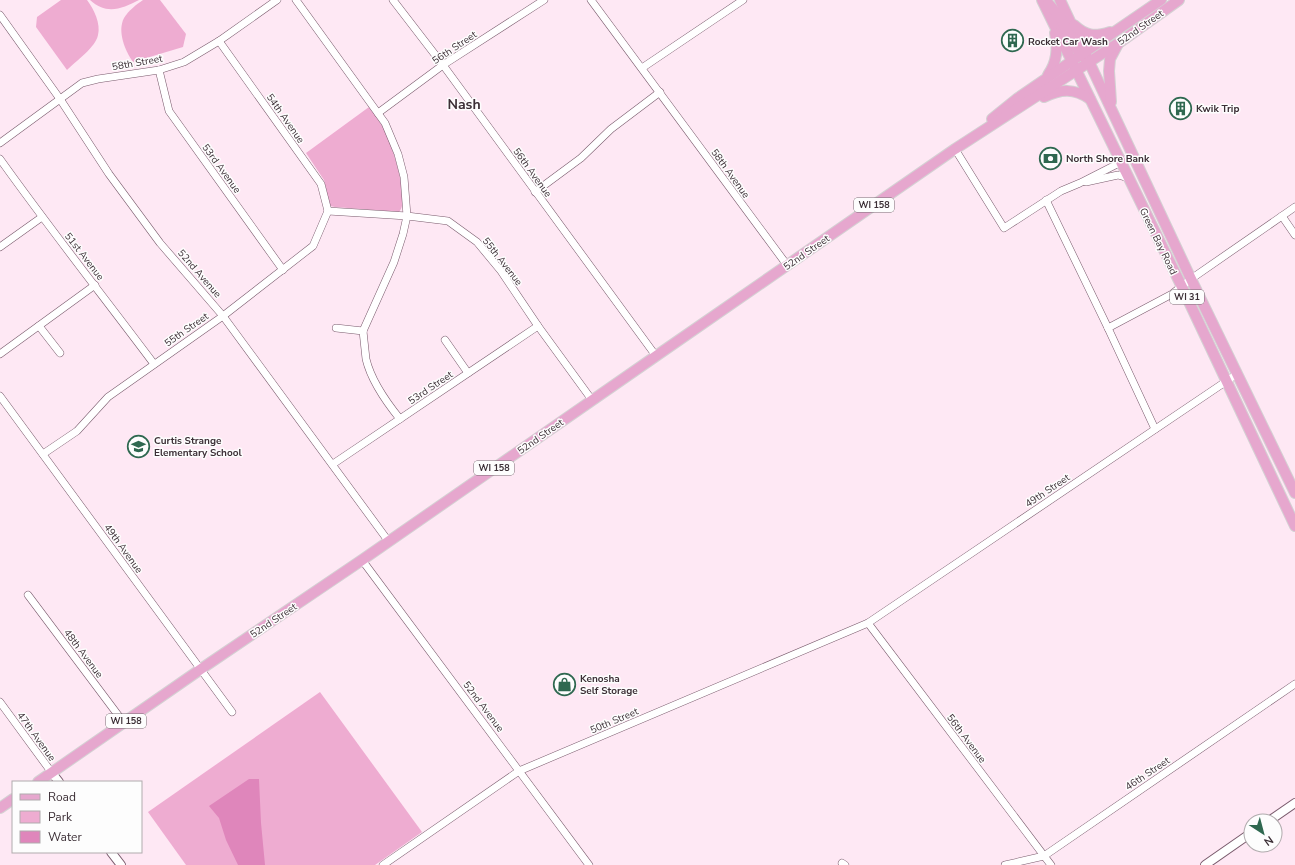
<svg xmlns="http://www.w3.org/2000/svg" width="1295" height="865" viewBox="0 0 1295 865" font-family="'Nunito Sans',sans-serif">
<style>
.green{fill:#eeacd1}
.water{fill:#df86bb}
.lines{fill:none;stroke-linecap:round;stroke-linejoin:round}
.minor-casing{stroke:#795a6c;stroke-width:8}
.tertiary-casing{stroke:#795a6c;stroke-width:10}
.primary-casing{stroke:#d4d1d3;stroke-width:12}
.minor{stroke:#fff;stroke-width:7}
.tertiary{stroke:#fff;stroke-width:8}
.primary{stroke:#e6a7ce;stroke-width:10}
.labels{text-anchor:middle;stroke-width:3;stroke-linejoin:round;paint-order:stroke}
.shield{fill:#fdfdfd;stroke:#766d72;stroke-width:1}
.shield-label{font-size:9px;font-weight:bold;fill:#3c2f36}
.street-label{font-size:10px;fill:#3c2f36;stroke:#fdfdfd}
.poi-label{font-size:10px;font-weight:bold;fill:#3c2f36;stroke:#fdfdfd;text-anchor:start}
.district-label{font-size:14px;font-weight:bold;fill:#3c2f36;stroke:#fdfdfd}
</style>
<rect width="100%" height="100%" fill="#fee8f4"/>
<!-- green -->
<g class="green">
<path d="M 61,0 L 87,0 C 94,9 101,24 98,35 C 96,47 75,62 67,70 L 36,27 L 37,17 Z"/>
<path d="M 90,0 L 139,0 C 122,9 106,15 90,0 Z"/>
<path d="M 143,0 L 160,0 L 186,34 L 183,47 L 133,62 C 125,51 117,31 124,18 C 128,11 137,4 143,0 Z"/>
<path d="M 369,107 C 375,115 382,124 386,133 C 392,146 411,202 399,212 L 335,207 L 330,206 L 324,180 L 306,153 Z"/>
<polygon points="320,692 422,832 375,865 186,865 148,812"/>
</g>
<!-- water -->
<polygon class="water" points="249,779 259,779 261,823 265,865 238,865 226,840 219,818 209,806"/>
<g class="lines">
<defs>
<g id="minor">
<polyline points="296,0 385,123 398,154 404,177 407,216 403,234 394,262 363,331"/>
<polyline points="393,0 443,65 656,356"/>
<polyline points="591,0 787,265"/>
<polyline points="0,15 60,99 109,174 160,243 223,316 389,542"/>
<polyline points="219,41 321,184 328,211"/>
<polyline points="642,68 743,0"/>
<polyline points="159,70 169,111 283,270"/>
<polyline points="378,113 443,65 544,0"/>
<polyline points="0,143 82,83 98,79 159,70 184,62 219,41 277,0"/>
<polyline points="955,149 1004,228 1061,191 1080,183 1133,156"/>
<path d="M 0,159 C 50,229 103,296 154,364"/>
<polyline points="1086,182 1118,175 1128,178"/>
<polyline points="535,192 581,158 611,129 660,92"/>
<polyline points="1046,200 1108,328 1155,429"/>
<polyline points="328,211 407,216 448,221 477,242 501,271 538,326 592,400"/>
<polyline points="1282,216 1295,235"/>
<polyline points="0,247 42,217"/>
<polyline points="39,326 60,353"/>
<polyline points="336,328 363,331"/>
<polyline points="1108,328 1172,294 1191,279 1295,207"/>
<path d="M 363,331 C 364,340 365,350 366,359 C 371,380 387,403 400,419"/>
<polyline points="445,340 468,373"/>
<polyline points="0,354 95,285"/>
<polyline points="0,396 232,712"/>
<polyline points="43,454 77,431 108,397 223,316 313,246 328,211"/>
<polyline points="333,464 538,326"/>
<polyline points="362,560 589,865"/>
<polyline points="28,595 124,723"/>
<polyline points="868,623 1051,865"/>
<polyline points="0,702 52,773"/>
<polyline points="842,863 845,865"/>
<polyline points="383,865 519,771 868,623 1237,374"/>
<polyline points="1005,865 1044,856 1295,684"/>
</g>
<g id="tertiary">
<polyline points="52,773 59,782"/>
<polyline points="1269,821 1295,803"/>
<polyline points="111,852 121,865"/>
<polyline points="1205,865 1251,833"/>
</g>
<g id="primary">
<polyline points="1042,0 1182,287 1295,526"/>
<polyline points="1060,0 1191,279 1295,493"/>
<polyline points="1048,3 1060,17 1075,47 1082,56"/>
<path d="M 1074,25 C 1086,36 1094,37 1110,32"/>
<path d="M 1048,75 C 1057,62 1058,49 1055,33"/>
<path d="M 1044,97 C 1061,89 1074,88 1090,99"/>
<polyline points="1111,102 1109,71 1110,59 1118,44"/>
<polyline points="992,119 1018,98 1161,0"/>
<polyline points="38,782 201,669 362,560 656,356 955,149 1120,42 1179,0"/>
<polyline points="0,808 13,799"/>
</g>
</defs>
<!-- minor casing -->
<use href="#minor" class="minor-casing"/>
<!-- tertiary casing -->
<use href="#tertiary" class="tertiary-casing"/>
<!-- primary casing -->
<use href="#primary" class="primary-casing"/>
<!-- minor -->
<use href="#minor" class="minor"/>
<!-- tertiary -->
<use href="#tertiary" class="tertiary"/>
<!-- primary -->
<use href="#primary" class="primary"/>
</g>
<!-- icons -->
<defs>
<symbol id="building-ring" viewBox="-11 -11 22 22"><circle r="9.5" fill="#fdfdfd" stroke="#2f6850" stroke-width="1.5"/><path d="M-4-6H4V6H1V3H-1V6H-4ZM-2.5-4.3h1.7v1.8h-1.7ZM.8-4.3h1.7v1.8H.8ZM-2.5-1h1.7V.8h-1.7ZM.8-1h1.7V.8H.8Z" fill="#2f6850"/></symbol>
<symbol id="bank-ring" viewBox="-11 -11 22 22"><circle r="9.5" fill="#fdfdfd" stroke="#2f6850" stroke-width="1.5"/><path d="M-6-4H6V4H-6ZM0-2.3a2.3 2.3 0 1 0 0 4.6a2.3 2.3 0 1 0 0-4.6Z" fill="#2f6850"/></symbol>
<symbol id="school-ring" viewBox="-11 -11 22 22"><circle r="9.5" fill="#fdfdfd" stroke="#2f6850" stroke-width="1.5"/><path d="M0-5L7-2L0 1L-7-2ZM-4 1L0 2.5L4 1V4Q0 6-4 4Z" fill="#2f6850"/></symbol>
<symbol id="shop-ring" viewBox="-11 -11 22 22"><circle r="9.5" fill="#fdfdfd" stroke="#2f6850" stroke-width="1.5"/><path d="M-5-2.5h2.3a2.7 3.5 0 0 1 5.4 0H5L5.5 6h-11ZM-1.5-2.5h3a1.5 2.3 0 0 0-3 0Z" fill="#2f6850"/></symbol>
</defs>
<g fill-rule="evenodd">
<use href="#building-ring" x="1000" y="28" width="25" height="25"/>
<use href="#building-ring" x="1168" y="96" width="25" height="25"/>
<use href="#bank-ring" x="1038" y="146" width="25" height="25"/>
<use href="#school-ring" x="126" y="434" width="25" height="25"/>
<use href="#shop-ring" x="552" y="672" width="25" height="25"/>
</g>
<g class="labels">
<!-- shield labels -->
<g class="shield">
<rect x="854" y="198" width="40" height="14" rx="3"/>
<rect x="1170" y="290" width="34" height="14" rx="3"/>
<rect x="474" y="461" width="40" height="14" rx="3"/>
<rect x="106" y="714" width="40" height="14" rx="3"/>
</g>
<g class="shield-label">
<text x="874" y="208">WI 158</text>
<text x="1187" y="300">WI 31</text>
<text x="494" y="471">WI 158</text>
<text x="126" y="724">WI 158</text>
</g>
<!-- street labels -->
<g class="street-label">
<text transform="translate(1140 27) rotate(-35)" y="4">52nd Street</text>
<text transform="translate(454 47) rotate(-34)" y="4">56th Street</text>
<text transform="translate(137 62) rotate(-10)" y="4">58th Street</text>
<text transform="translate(286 118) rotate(55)" y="4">54th Avenue</text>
<text transform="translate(222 168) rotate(54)" y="4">53rd Avenue</text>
<text transform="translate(533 172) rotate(54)" y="4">56th Avenue</text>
<text transform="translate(731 173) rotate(54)" y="4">58th Avenue</text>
<text transform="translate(1159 241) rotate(64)" y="4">Green Bay Road</text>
<text transform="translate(806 252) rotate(-35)" y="4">52nd Street</text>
<text transform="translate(85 256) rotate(52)" y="4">51st Avenue</text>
<text transform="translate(503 261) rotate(52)" y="4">55th Avenue</text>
<text transform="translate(200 273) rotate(49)" y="4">52nd Avenue</text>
<text transform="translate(186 329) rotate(-35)" y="4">55th Street</text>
<text transform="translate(430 387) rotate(-34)" y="4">53rd Street</text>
<text transform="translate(540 436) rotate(-35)" y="4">52nd Street</text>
<text transform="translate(1047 490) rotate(-34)" y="4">49th Street</text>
<text transform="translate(124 548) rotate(54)" y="4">49th Avenue</text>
<text transform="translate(273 620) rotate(-34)" y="4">52nd Street</text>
<text transform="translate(84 653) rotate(53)" y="4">48th Avenue</text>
<text transform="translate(484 706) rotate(53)" y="4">52nd Avenue</text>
<text transform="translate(614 720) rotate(-23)" y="4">50th Street</text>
<text transform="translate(37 736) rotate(54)" y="4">47th Avenue</text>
<text transform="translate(967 738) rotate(53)" y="4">56th Avenue</text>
<text transform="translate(1147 773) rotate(-34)" y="4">46th Street</text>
</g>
<!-- poi labels -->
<g class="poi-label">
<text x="1028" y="45">Rocket Car Wash</text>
<text x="1196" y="112">Kwik Trip</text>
<text x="1066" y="162">North Shore Bank</text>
<text x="154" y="444">Curtis Strange<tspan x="154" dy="12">Elementary School</tspan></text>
<text x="580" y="682">Kenosha<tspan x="580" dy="12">Self Storage</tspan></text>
</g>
<!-- district labels -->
<g class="district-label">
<text x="464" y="109">Nash</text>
</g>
</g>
<!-- legend -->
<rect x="12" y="781" width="130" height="72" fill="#fdfdfd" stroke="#b0abad"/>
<rect x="20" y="794" width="20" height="6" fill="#e6a7ce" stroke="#b0abad"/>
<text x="48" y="801" font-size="12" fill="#3c2f36">Road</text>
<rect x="20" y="811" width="20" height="12" fill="#eeacd1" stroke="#b0abad"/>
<text x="48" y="821" font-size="12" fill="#3c2f36">Park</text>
<rect x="20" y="831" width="20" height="12" fill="#df86bb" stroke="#b0abad"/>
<text x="48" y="841" font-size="12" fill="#3c2f36">Water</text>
<!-- north arrow -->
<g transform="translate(1263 833) rotate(144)"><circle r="19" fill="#fdfdfd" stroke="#b0abad"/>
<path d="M0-3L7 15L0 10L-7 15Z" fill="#2f6850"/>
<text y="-6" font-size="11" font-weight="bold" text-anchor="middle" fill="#3c2f36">N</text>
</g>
</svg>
